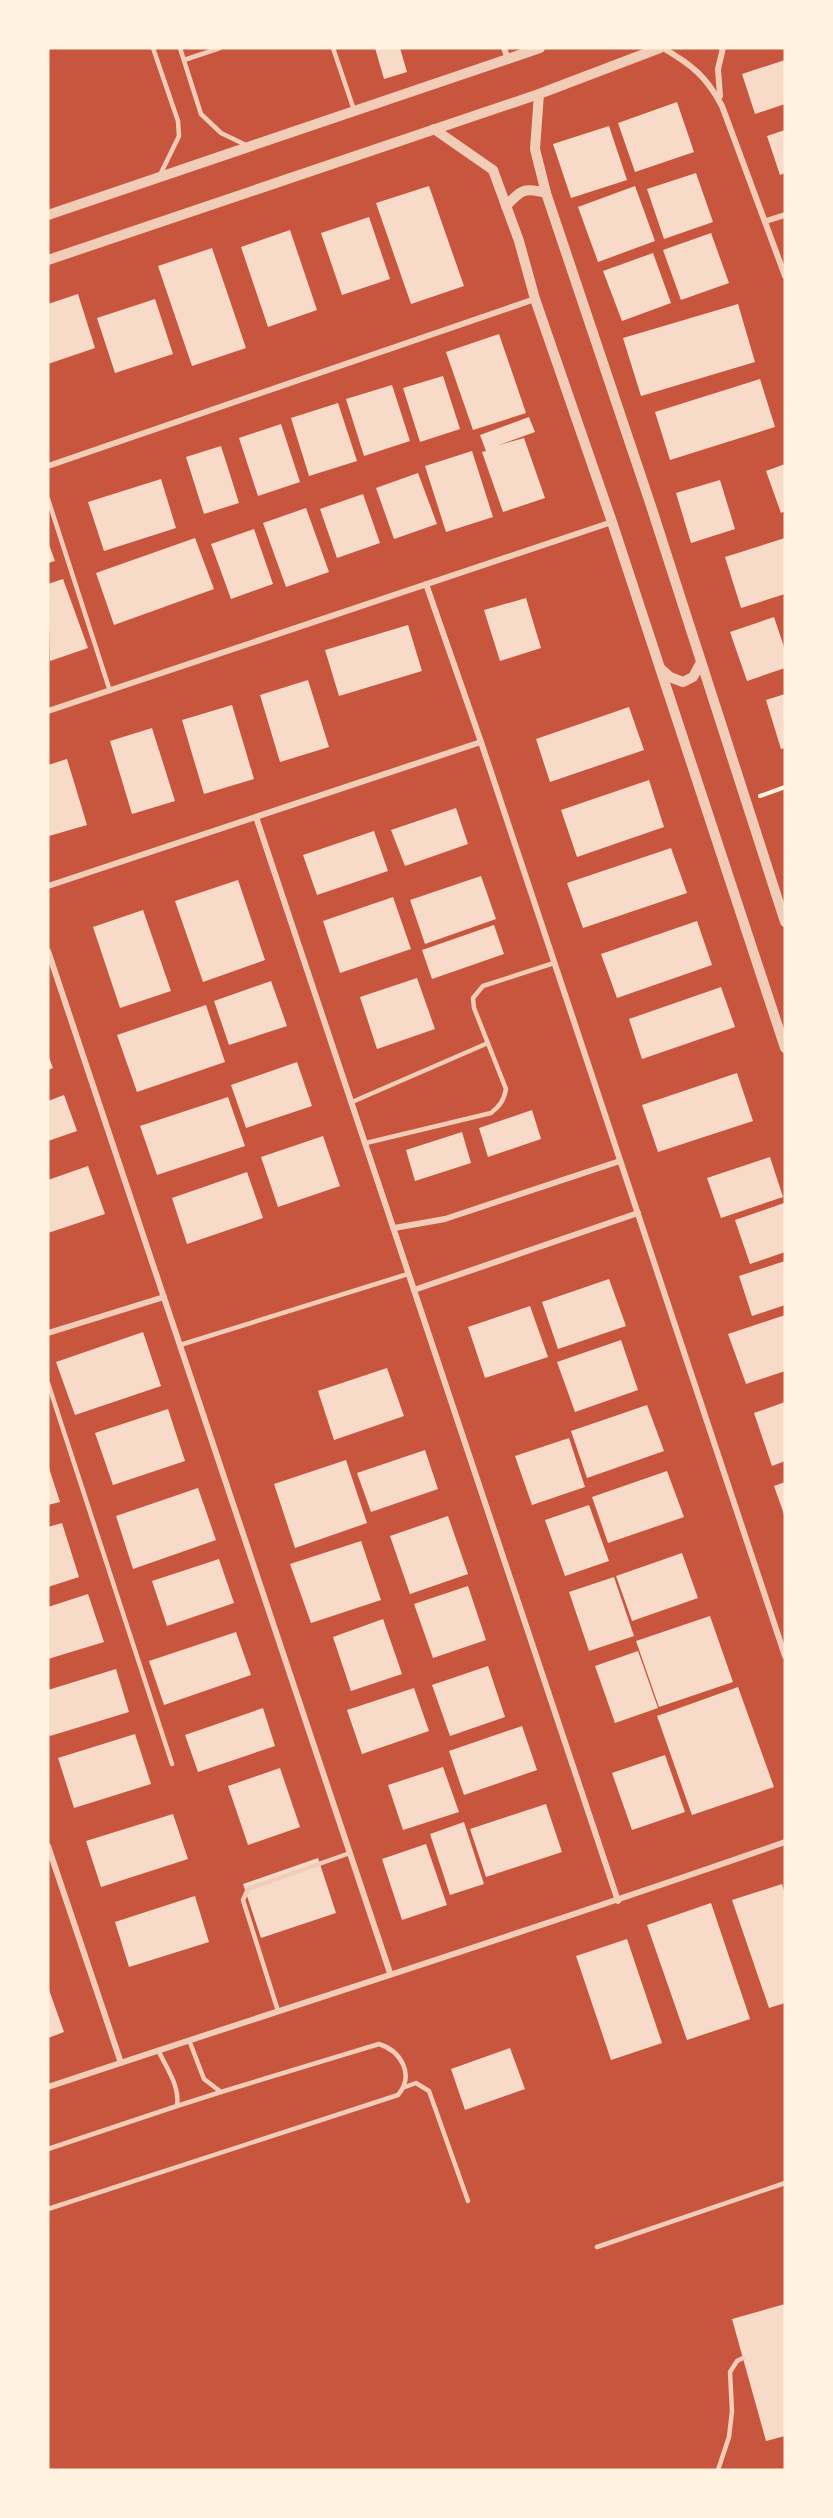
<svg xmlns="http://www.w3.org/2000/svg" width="833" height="2518" viewBox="0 0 833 2518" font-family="'Fira Sans',sans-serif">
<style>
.building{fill:#f7dbc8}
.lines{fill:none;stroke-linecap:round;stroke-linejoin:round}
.path{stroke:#fff3e0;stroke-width:4}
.service{stroke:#f1ccb7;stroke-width:4.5}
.minor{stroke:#f1ccb7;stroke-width:6}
.tertiary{stroke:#f1ccb7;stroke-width:10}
</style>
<rect width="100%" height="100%" fill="#c8553d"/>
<!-- building -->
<g class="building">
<polygon points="375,48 400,48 407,72 384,79"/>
<polygon points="785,60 785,104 755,114 742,74"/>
<polygon points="677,102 694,152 635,172 618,123"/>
<polygon points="609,126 627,180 571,198 553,144"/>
<polygon points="785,130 785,173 780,175 767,136"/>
<polygon points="696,173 713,222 664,239 647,189"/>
<polygon points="429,186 464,286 411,304 376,203"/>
<polygon points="635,186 655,241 598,262 578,207"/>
<polygon points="369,217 390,279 342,295 321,233"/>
<polygon points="290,230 317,310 268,327 241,247"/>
<polygon points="711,233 729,283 681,300 663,250"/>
<polygon points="212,248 246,348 192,366 158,266"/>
<polygon points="653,253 671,303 622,321 603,271"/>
<polygon points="78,294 95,348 48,364 48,304"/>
<polygon points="155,299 173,354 115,373 97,318"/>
<polygon points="738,304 755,362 641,396 623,338"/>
<polygon points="499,334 526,413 473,430 446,352"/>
<polygon points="443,376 460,429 420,442 403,388"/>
<polygon points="760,379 775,427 670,460 655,412"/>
<polygon points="392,385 410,441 364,456 346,399"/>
<polygon points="338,403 357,461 309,476 291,418"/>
<polygon points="529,417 535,432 499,445 524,438 545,498 503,512 482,452 486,451 480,435"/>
<polygon points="281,424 300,482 258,496 239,438"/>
<polygon points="221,446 239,503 204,514 186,457"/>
<polygon points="472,451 493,517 446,532 425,466"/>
<polygon points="785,464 785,511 781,513 766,471"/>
<polygon points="418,473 437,524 394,539 376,488"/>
<polygon points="161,479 176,528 104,551 88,502"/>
<polygon points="720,480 735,529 691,543 676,493"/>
<polygon points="363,494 380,543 337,558 320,509"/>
<polygon points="306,508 329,572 286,587 263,523"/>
<polygon points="254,529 273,584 231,599 211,544"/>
<polygon points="195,538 214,589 114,625 96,573"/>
<polygon points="785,538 785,594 741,608 725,557"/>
<polygon points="48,542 55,561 48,563"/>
<polygon points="63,579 88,648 50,661 48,584"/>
<polygon points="526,598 541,648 500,661 484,610"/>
<polygon points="774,617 785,650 785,668 747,681 730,632"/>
<polygon points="408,625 422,671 339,696 325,650"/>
<polygon points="308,680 329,747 280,762 260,695"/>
<polygon points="785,694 785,748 781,749 766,700"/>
<polygon points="232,705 254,779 204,794 182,720"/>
<polygon points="629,707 644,750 550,782 536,739"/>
<polygon points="152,728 175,801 132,814 110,741"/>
<polygon points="67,759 87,825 49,836 48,765"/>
<polygon points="649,780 664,827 577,857 561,810"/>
<polygon points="456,808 468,844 405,866 391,830"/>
<polygon points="374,831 388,871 317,895 303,855"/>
<polygon points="671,848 687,893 583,928 567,883"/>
<polygon points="481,876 496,919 425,944 410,900"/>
<polygon points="238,880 265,960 203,982 175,901"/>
<polygon points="393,897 411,949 340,973 323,921"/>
<polygon points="143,910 171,991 120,1008 93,927"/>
<polygon points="697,921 712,965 617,998 601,954"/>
<polygon points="494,925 504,954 432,979 422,950"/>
<polygon points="417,978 435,1029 377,1049 360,997"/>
<polygon points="271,981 287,1026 229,1045 214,1001"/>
<polygon points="721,987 735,1027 642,1059 629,1019"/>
<polygon points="206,1005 225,1062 137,1092 117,1035"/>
<polygon points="48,1055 53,1068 48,1070"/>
<polygon points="297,1062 312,1106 246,1128 231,1085"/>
<polygon points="737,1073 753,1121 658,1152 642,1105"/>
<polygon points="64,1095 77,1131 48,1141 48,1101"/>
<polygon points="228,1097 245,1146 157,1175 140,1126"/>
<polygon points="532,1110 541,1139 488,1157 479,1128"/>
<polygon points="462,1132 471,1163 415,1181 406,1150"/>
<polygon points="323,1136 340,1186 278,1207 261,1157"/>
<polygon points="770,1157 783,1197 721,1218 707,1178"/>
<polygon points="88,1166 105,1214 48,1233 48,1180"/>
<polygon points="247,1172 263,1218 187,1244 172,1198"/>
<polygon points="784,1203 785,1252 750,1264 735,1220"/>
<polygon points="785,1261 785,1305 752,1316 739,1276"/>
<polygon points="609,1279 626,1326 558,1349 542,1302"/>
<polygon points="530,1306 548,1357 485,1378 468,1327"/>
<polygon points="785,1315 785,1371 746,1384 728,1334"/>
<polygon points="143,1332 161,1386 75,1415 56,1362"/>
<polygon points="621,1340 638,1390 575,1412 557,1362"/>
<polygon points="387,1368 404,1416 334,1440 318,1391"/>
<polygon points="785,1402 785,1461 772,1466 754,1413"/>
<polygon points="647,1405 664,1451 587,1478 571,1431"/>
<polygon points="168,1409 185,1461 113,1485 95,1433"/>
<polygon points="569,1438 585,1487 532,1505 515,1456"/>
<polygon points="425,1450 438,1489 371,1512 357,1473"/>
<polygon points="346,1460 367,1523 295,1548 274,1484"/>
<polygon points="48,1465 60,1502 48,1505"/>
<polygon points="667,1471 684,1517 608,1543 592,1497"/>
<polygon points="785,1482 785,1517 774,1486"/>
<polygon points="198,1488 216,1540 133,1569 116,1516"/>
<polygon points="589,1505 609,1561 565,1576 545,1520"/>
<polygon points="448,1516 468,1574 410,1594 390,1536"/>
<polygon points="62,1523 79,1577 48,1587 48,1527"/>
<polygon points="361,1541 381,1600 311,1623 290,1564"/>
<polygon points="682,1553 698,1598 632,1621 616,1576"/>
<polygon points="219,1559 234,1603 167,1626 152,1581"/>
<polygon points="614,1577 634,1636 589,1651 569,1592"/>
<polygon points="468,1586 486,1640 433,1658 414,1604"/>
<polygon points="88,1594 104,1642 48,1659 48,1607"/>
<polygon points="710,1616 733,1682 659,1707 636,1641"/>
<polygon points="383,1619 402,1674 351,1691 333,1637"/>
<polygon points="236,1632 251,1675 164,1705 149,1661"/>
<polygon points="638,1651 658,1708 615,1723 595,1666"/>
<polygon points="488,1666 505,1717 450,1736 432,1685"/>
<polygon points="116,1669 129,1712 50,1736 48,1730 48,1690"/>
<polygon points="738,1687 774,1787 692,1815 657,1716"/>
<polygon points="414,1688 429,1731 362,1754 347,1710"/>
<polygon points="263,1708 275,1746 198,1772 185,1735"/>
<polygon points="522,1726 537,1770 464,1795 449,1751"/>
<polygon points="135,1734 151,1784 74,1808 58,1758"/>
<polygon points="665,1755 685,1812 632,1830 612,1773"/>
<polygon points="443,1767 459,1812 403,1830 388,1785"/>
<polygon points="280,1768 300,1827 248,1845 228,1786"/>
<polygon points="546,1804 562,1852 486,1877 470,1829"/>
<polygon points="173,1814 188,1859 101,1887 86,1841"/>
<polygon points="464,1822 484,1884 450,1895 430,1834"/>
<polygon points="426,1844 447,1905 402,1920 382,1859"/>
<polygon points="318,1858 336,1913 261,1938 243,1884"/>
<polygon points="782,1884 785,1894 785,2003 769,2008 732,1900"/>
<polygon points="195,1896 209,1942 129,1967 115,1922"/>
<polygon points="711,1903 750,2019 687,2040 647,1925"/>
<polygon points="627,1939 662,2043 611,2060 576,1956"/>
<polygon points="48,1987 64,2032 48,2038"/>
<polygon points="510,2048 525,2089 465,2110 451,2069"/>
<polygon points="785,2304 785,2436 766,2441 732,2319"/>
</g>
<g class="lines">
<!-- path -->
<polyline class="path" points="760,796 785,787"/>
<!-- service -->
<g class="service">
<polyline points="153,48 178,121 179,136 160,175"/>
<polyline points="180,48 201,114 221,133 248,146"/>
<polyline points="333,48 354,110"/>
<polyline points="184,60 220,48"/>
<polyline points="48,499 110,691"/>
<polyline points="352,1102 488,1043"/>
<path d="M 366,1143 L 491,1113 C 500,1106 504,1100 506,1089 L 474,1008 L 473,998 L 483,986 L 554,963"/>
<polyline points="180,1345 408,1274"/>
<polyline points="48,1383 172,1764"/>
<polyline points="278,2011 243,1900 248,1889 350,1853"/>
<polyline points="405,2087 416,2083 429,2091 468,2201"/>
<polyline points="177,2106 221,2092"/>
<path d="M 48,2149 L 177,2106 C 180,2086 167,2069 158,2050"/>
<path d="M 48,2209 L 398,2095 C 415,2075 401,2051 379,2044 L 221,2092 L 204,2079 L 189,2040"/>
<polyline points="597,2247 785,2183"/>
<polyline points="718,2470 729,2437 732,2411 730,2372 737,2361 743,2358"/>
</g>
<!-- minor -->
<g class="minor">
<polyline points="504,48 508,59"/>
<path d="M 663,48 C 692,65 706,76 722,106 L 785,276"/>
<polyline points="720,96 718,69 723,48"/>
<polyline points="766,221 785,215"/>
<polyline points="48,466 535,299"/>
<polyline points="426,584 481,742 785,1656"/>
<polyline points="48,711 612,522"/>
<polyline points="256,817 618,1901"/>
<polyline points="48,886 481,742"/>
<polyline points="48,951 390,1973"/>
<polyline points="394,1228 445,1219 620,1161"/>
<polyline points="414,1290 638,1213"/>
<polyline points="48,1333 164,1297"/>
<polyline points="48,1846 121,2063"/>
<path d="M 48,2087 C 294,2005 541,1928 785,1842"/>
</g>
<!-- tertiary -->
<g class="tertiary">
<polyline points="539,94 535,149 546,193 651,506 785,922"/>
<polyline points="434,129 493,170 519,241 535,299 612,522 785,1048"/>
<path d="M 506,206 C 521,190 524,187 546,193"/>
<polyline points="48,215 540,48"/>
<polyline points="48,260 539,94 660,48"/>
<polyline points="660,668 670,677 683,682 693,677 701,662"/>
</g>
</g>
<!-- border -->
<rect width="833" height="2518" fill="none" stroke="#fff3e0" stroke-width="99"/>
</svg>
